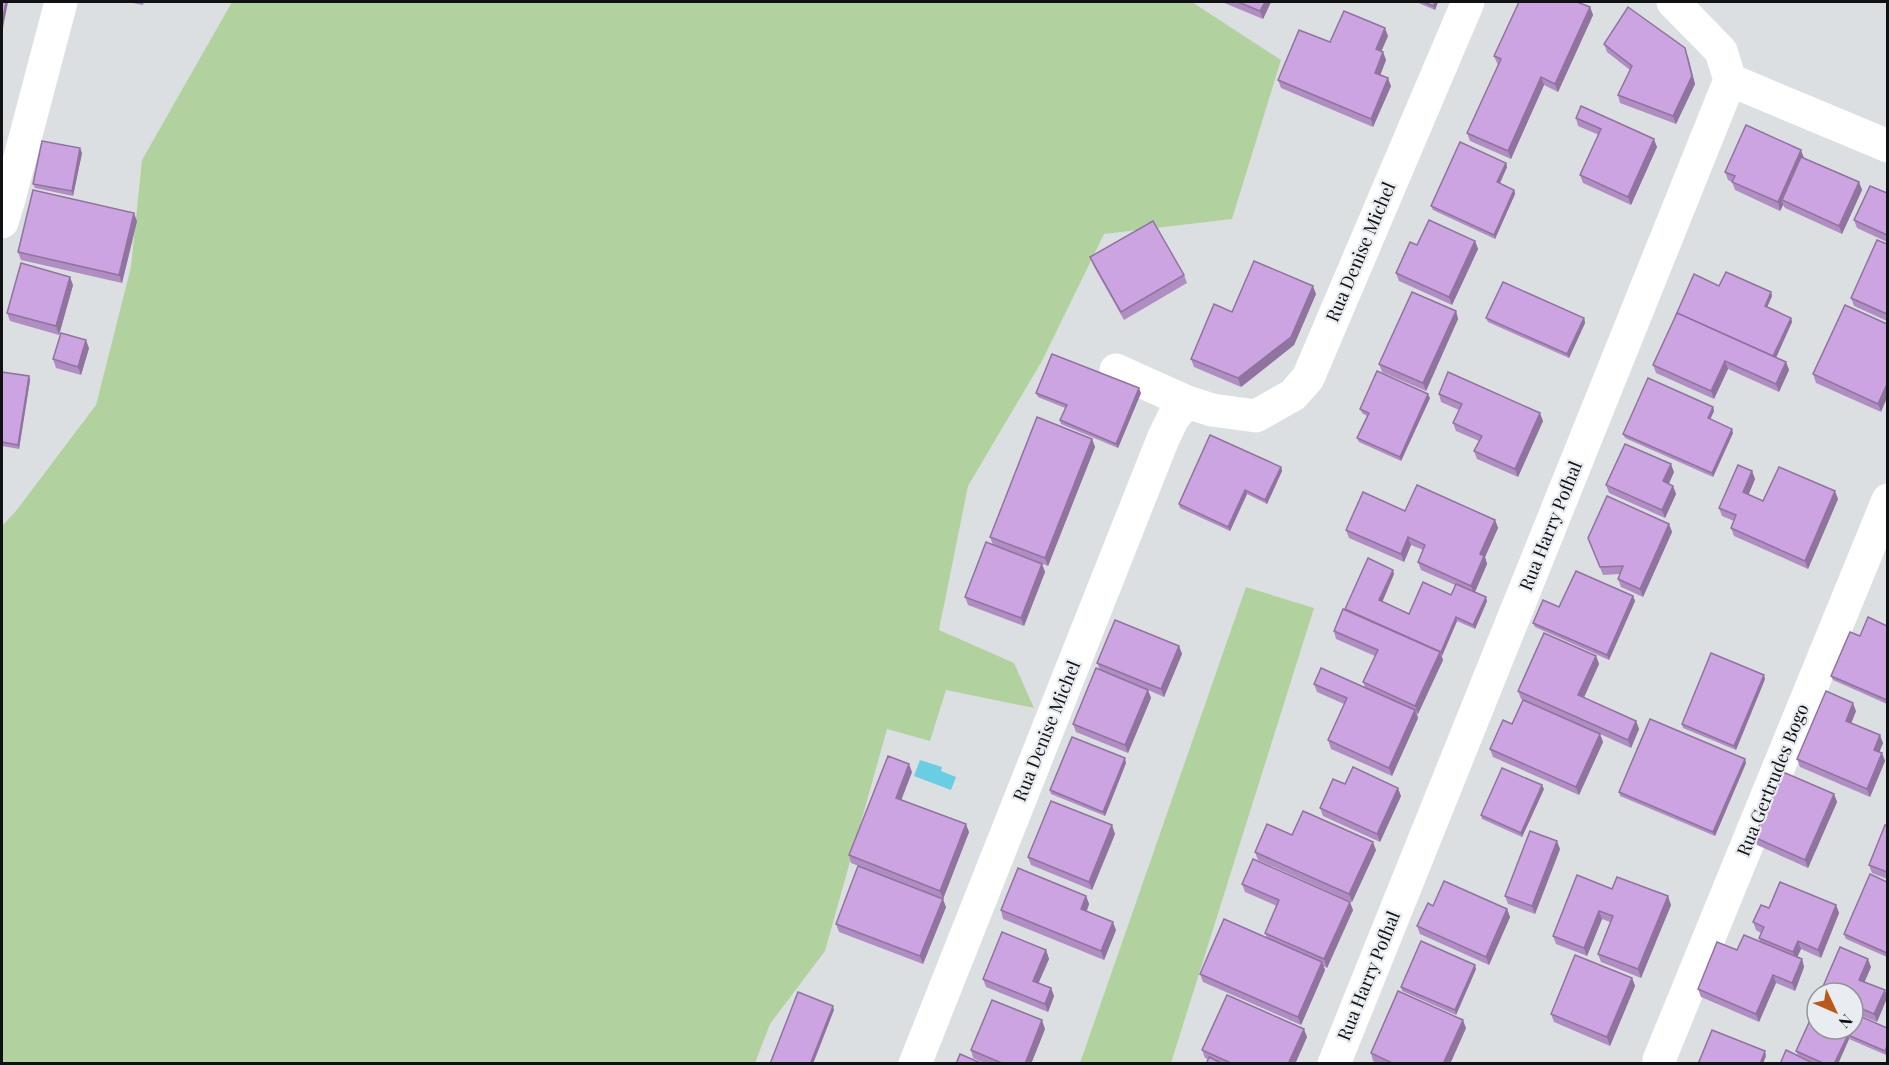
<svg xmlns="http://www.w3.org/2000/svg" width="1889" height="1065" viewBox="0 0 1889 1065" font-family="'Playfair Display',serif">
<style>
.green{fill:#b1d29f}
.water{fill:#69cde3}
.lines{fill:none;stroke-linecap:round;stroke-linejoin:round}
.minor{stroke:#fff;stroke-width:33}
.wall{fill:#b08dc2}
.shaded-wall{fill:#90739e}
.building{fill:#cda4e2;stroke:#90739e;stroke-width:1.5}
.labels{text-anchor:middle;stroke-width:4.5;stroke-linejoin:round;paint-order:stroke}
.street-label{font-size:18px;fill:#101113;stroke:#e9ecf0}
</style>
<rect width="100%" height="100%" fill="#dcdfe2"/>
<!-- green -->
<g class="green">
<polygon points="232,2 1192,2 1281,60 1232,219 1104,234 1042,361 968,486 939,630 1014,663 1034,708 946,690 930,741 887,729 825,951 770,1024 755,1063 2,1063 2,526 16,511 96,405 131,267 142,160"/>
<polygon points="1246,587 1314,608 1171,1063 1080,1063"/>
</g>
<!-- water -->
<polygon class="water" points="920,760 942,767 941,771 956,777 951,790 914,776"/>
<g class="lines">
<!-- minor -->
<g class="minor">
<polyline points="1730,80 1888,146"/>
<polyline points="2,222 9,199 61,2"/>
<polyline points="1116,370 1187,402"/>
<polyline points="1659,1060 1888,500"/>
<polyline points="915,1064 1163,439 1173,418 1187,402 1212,410 1256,416 1293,395 1308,378 1468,2"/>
<polyline points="1334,1064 1730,80 1721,51 1673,2"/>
</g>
</g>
<!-- wall -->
<g class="wall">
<polygon points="127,2 144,2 143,5"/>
<polygon points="1222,2 1271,2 1263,19"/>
<polygon points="1416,2 1438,2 1435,10"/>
<polygon points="1590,7 1593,15 1558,92 1544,85 1511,159 1470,141 1467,133 1498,65 1494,56"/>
<polygon points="1388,36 1381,51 1383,52 1386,60 1380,75 1391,86 1373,127 1281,88 1278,80 1330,42"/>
<polygon points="1604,44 1688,56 1695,84 1676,124 1620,103 1618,95 1630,70 1607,52"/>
<polygon points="1576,118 1657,147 1631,205 1583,183 1580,175 1599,135 1578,126"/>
<polygon points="82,153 73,196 35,188 33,184"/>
<polygon points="1804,158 1859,182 1862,190 1842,234 1785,208 1783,205 1780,211 1735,190 1732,182 1728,180 1725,172"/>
<polygon points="1506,163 1507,167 1500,184 1514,190 1515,194 1495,239 1433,210 1431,206"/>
<polygon points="1887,193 1887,242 1857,228 1854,220"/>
<polygon points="137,221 122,283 21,260 18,252"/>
<polygon points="1475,241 1478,249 1452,305 1399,281 1396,273"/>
<polygon points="1887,244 1887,321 1854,306 1851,298"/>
<polygon points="1090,257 1184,275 1187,283 1124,320 1093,265"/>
<polygon points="73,285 59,335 10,321 7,313"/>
<polygon points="1771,292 1772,296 1767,307 1791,318 1792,322 1776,358 1786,362 1789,370 1779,392 1728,369 1714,399 1656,373 1653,365"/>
<polygon points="1316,294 1294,345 1241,387 1194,367 1191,359 1232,312"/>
<polygon points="1845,305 1881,412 1816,383 1813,374"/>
<polygon points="1456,311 1458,319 1426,391 1382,372 1379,364"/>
<polygon points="1486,318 1584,318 1585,323 1569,358 1488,322"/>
<polygon points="89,348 81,375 56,368 53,359"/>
<polygon points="2,372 29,376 30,380 19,449 2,446"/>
<polygon points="1036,393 1141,393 1118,448 1061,424 1060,420 1065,408 1038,397"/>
<polygon points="1439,394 1543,421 1518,477 1477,459 1474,451 1479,441 1456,431 1453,423 1459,410 1441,402"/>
<polygon points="1430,398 1401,461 1359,442 1357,438 1367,416 1362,413 1360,409"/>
<polygon points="1713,407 1714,411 1710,419 1733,433 1713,477 1625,438 1623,434"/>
<polygon points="1092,439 1095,447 1048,566 996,546 1042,564 1045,572 1024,626 968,605 965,597 993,545 990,537"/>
<polygon points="1281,467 1282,471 1267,504 1247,494 1230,531 1180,508 1179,504"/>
<polygon points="1752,471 1755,479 1748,495 1763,501 1838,499 1808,569 1734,536 1731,528 1734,521 1722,516 1719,508"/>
<polygon points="1674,472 1669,484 1673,486 1676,494 1665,518 1609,493 1606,485"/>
<polygon points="1405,511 1495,520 1498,528 1485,557 1487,564 1475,592 1487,601 1475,629 1457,621 1442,656 1441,655 1443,660 1418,714 1417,713 1418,718 1392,776 1331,749 1328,740 1344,704 1317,692 1314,684 1365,687 1363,682 1375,656 1336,639 1334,631 1345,609 1394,574 1382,602 1409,614 1451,595 1455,585 1421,570 1418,562 1423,550 1411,545 1404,562 1349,538 1346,530"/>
<polygon points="1669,524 1672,532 1643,597 1621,587 1618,579 1620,574 1603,575 1588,538"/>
<polygon points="1633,596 1635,601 1609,660 1535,627 1533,623 1559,607"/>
<polygon points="1887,626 1887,704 1833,680 1831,676 1860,636"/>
<polygon points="1179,646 1182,654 1164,697 1148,690 1151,698 1128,753 1076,732 1073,724 1100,670 1097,663"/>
<polygon points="1596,656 1599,664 1584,698 1636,721 1639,729 1631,748 1600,734 1603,742 1579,795 1493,757 1490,749 1512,724 1523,700 1521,699 1518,691"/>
<polygon points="1765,679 1736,750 1683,728 1682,724"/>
<polygon points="1856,711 1851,723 1883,743 1879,752 1882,753 1885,761 1870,797 1800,767 1797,759"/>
<polygon points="1126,763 1105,816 1051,794 1050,790"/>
<polygon points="1746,763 1715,836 1620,796 1619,792"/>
<polygon points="912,772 901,800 969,832 943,899 851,863 849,855"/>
<polygon points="1345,784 1401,796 1380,842 1323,816 1320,808"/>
<polygon points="1544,789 1522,837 1482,819 1481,815"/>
<polygon points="1834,794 1837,802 1808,868 1757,845 1754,837"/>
<polygon points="1887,826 1887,879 1872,873 1869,865"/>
<polygon points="1115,834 1092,890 1031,865 1028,857"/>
<polygon points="1560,849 1535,914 1508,904 1505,896"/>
<polygon points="1376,850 1352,902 1258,860 1255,852"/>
<polygon points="1887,882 1887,957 1846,939 1844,934"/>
<polygon points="1242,884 1353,910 1327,968 1323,966 1325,970 1301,1025 1203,982 1200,974 1267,938 1265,933 1277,906 1245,892"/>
<polygon points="1612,889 1671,905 1641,978 1601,962 1598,954 1610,922 1602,919 1587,956 1556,944 1553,936"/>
<polygon points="1086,896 1089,904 1087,911 1116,930 1104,960 1003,919 1001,910"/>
<polygon points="1836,905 1839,913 1821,958 1801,949 1797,957 1802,959 1804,967 1795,991 1776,983 1759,1022 1701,997 1698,989 1737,950 1760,942 1759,938 1761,933 1756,930 1753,922 1769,908"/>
<polygon points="1433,906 1507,909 1510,917 1489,965 1420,934 1417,926"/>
<polygon points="946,907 923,964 839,932 836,924"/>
<polygon points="1046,950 1049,959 1038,983 1051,988 1054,996 1048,1012 986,987 983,979"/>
<polygon points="1871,967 1864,982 1885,990 1887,998 1877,1022 1853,1012 1853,993 1822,993 1821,991"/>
<polygon points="1476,969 1456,1015 1402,991 1401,987"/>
<polygon points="1632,978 1635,986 1610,1046 1554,1022 1551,1014"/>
<polygon points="1817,1005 1887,1028 1886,1055 1849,1039 1838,1064 1817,1064 1798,1055 1796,1051"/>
<polygon points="1466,1028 1450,1064 1378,1064 1373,1061 1371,1053"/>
<polygon points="1045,1029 1031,1064 986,1064 973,1058 971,1050"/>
<polygon points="1307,1037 1295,1064 1206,1064 1208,1059 1205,1058 1202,1050"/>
</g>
<!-- shaded-wall -->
<g class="shaded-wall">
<polygon points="6,2 8,2 2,33 2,22"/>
<polygon points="1265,2 1271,2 1263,19 1260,11"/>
<polygon points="1435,2 1438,2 1435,10 1433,6"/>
<polygon points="1590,7 1593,15 1558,92 1555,84"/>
<polygon points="1385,28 1388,36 1379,57 1376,49"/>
<polygon points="1685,48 1695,84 1676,124 1673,116"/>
<polygon points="1383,52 1386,60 1378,81 1375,73"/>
<polygon points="1541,77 1544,85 1511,159 1508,151"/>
<polygon points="1388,78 1391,86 1373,127 1371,119"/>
<polygon points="1654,139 1657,147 1631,205 1628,197"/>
<polygon points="80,148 82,153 73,196 72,191"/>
<polygon points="1801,150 1804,158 1782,200 1783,205 1780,211 1778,202"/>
<polygon points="1506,163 1507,167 1498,186 1497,182"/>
<polygon points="1859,182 1862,190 1842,234 1839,226"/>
<polygon points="1514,190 1515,194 1495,239 1494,235"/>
<polygon points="134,213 137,221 122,283 119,275"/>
<polygon points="1475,241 1478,249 1452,305 1449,297"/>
<polygon points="70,277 73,285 59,335 56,326"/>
<polygon points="1313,286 1316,294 1294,345 1241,387 1238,378"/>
<polygon points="1771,292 1772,296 1766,310 1765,306"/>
<polygon points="1456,311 1458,319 1426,391 1423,383"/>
<polygon points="1584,318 1585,323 1569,358 1567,354"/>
<polygon points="1791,318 1792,322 1774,362 1773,358"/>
<polygon points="86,340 89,348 81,375 78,367"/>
<polygon points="1725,361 1728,369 1714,399 1711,391"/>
<polygon points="1786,362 1789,370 1779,392 1776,384"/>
<polygon points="29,376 30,380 19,449 18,445"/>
<polygon points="1887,384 1887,398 1881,412 1878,404"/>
<polygon points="1139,388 1141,393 1118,448 1116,444"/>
<polygon points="1428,394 1430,398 1401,461 1400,457"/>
<polygon points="1713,407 1714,411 1709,422 1708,418"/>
<polygon points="1540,413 1543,421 1518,477 1515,469"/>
<polygon points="1732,429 1733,433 1713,477 1712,473"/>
<polygon points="1092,439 1095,447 1048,566 1045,558"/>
<polygon points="1671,464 1674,472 1666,489 1663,481"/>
<polygon points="1281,467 1282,471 1267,504 1265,500"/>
<polygon points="1752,471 1755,479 1746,501 1743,492"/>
<polygon points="1673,486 1676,494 1665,518 1662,510"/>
<polygon points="1245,490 1247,494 1230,531 1228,527"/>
<polygon points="1835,491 1838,499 1808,569 1805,561"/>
<polygon points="1495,520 1498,528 1485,557 1487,564 1474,594 1471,586 1480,554"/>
<polygon points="1669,524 1672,532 1643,597 1640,589"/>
<polygon points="1408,537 1411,545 1404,562 1401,554"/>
<polygon points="1042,564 1045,572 1024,626 1021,618"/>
<polygon points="1393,570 1394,574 1381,605 1379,600"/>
<polygon points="1633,596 1635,601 1609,660 1607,655"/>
<polygon points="1486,597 1487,601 1475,629 1473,625"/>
<polygon points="1456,617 1457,621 1442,656 1441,652"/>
<polygon points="1179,646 1182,654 1164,697 1161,689"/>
<polygon points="1440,652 1443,660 1418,714 1415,706"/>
<polygon points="1596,656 1599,664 1581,703 1578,695"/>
<polygon points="1764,675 1765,679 1736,750 1734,746"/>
<polygon points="1148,690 1151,698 1128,753 1125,745"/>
<polygon points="1853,703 1856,711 1849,729 1846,721"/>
<polygon points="1415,710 1418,718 1392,776 1389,768"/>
<polygon points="1636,721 1639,729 1631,748 1628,740"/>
<polygon points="1600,734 1603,742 1579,795 1576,787"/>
<polygon points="1880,735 1883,743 1877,758 1874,750"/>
<polygon points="1882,753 1885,761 1870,797 1867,789"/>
<polygon points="1125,758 1126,763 1105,816 1103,812"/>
<polygon points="1745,759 1746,763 1715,836 1713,832"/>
<polygon points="909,764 912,772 899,806 896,798"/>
<polygon points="1542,785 1544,789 1522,837 1521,833"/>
<polygon points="1398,788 1401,796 1380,842 1377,834"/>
<polygon points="1834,794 1837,802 1808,868 1805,860"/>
<polygon points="966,824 969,832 943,899 940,891"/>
<polygon points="1112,825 1115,834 1092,890 1089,882"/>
<polygon points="1557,841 1560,849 1535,914 1532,906"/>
<polygon points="1373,842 1376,850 1352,902 1349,894"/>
<polygon points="1086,896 1089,904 1084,917 1081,909"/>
<polygon points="1668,896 1671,905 1641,978 1638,969"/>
<polygon points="943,899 946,907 923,964 920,956"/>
<polygon points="1350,902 1353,910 1327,968 1324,959"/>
<polygon points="1836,905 1839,913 1821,958 1818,950"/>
<polygon points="1507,909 1510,917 1489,965 1486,957"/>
<polygon points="1599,911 1602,919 1587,956 1584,948"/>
<polygon points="1113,922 1116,930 1104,960 1101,951"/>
<polygon points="1798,941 1801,949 1796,960 1793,952"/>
<polygon points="1046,950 1049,959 1036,989 1033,981"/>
<polygon points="1802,959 1804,967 1795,991 1792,983"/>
<polygon points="1868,959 1871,967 1862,988 1859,980"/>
<polygon points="1322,962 1325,970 1301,1025 1298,1017"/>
<polygon points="1475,965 1476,969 1456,1015 1455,1010"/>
<polygon points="1773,975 1776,983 1759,1022 1756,1014"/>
<polygon points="1632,978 1635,986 1610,1046 1607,1037"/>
<polygon points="1051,988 1054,996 1048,1012 1045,1004"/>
<polygon points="1885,990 1887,998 1877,1022 1874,1014"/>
<polygon points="833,1006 834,1010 813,1064 811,1062"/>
<polygon points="1042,1020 1045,1029 1031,1064 1025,1064"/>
<polygon points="1463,1020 1466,1028 1450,1064 1443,1064"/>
<polygon points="1304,1029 1307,1037 1295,1064 1288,1064"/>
<polygon points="1848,1035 1849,1039 1838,1064 1834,1064"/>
<polygon points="1887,1046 1887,1053 1886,1055 1885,1051"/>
<polygon points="1765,1051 1766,1056 1763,1064 1760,1064"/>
</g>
<!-- building -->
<g class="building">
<polygon points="2,2 6,2 2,22"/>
<polygon points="1238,2 1265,2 1260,11"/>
<polygon points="1424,2 1435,2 1433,6"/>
<polygon points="1519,2 1577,2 1590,7 1555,84 1541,77 1508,151 1467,133 1501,59 1494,56"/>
<polygon points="1628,7 1685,48 1692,76 1673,116 1618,95 1632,66 1604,44"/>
<polygon points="1344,11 1385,28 1376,49 1383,52 1375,73 1388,78 1371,119 1278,80 1299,30 1330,42"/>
<polygon points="1581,106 1654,139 1628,197 1580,175 1601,129 1576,118"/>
<polygon points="1746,125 1801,150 1778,202 1732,182 1735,176 1725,172"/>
<polygon points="42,141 80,148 72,191 33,184"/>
<polygon points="1460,142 1506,163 1497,182 1514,190 1494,235 1431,206"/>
<polygon points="1801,157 1859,182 1839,226 1782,200"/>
<polygon points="1870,186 1887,193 1887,235 1854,220"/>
<polygon points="33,190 134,213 119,275 18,252"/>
<polygon points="1429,220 1475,241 1449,297 1396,273 1410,242 1417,245"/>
<polygon points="1153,221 1184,275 1121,312 1090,257"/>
<polygon points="1877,240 1887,244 1887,314 1851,298"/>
<polygon points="1254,261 1313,286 1291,337 1238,378 1191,359 1214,304 1232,312"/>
<polygon points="21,263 70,277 56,326 7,313"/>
<polygon points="1726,272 1771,292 1765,306 1791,318 1773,356 1677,313 1676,315 1694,274 1719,286"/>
<polygon points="1503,282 1584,318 1567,354 1486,318"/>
<polygon points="1412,292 1456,311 1423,383 1379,364"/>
<polygon points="1845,305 1887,324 1887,384 1878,404 1813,374"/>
<polygon points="1677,313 1786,362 1776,384 1725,361 1711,391 1653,365"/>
<polygon points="61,333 86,340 78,367 53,359"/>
<polygon points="1052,354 1139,388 1116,444 1060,420 1067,405 1036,393"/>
<polygon points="1377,371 1428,394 1400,457 1357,438 1369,413 1360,409"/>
<polygon points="2,372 29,376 18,445 2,442"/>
<polygon points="1448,372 1540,413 1515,469 1474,451 1482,436 1453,423 1462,404 1439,394"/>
<polygon points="1648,378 1713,407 1708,418 1732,429 1712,473 1623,434"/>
<polygon points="1037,417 1092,439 1045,558 990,537"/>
<polygon points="1210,435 1281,467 1265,500 1245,490 1228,527 1179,504"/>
<polygon points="1625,444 1671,464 1663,481 1673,486 1662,510 1606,485"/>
<polygon points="1738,465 1752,471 1743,492 1763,501 1779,467 1835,491 1805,561 1731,528 1736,515 1719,508"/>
<polygon points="1417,485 1495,520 1480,554 1484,556 1471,586 1418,562 1425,545 1408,537 1401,554 1346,530 1363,492 1405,511"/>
<polygon points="1607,496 1669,524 1640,589 1618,579 1623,566 1600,567 1588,538"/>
<polygon points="986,542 1042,564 1021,618 965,597"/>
<polygon points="1368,558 1393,570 1379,600 1409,614 1423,582 1451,595 1456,584 1486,597 1473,625 1456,617 1441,652 1345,609"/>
<polygon points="1576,571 1633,596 1607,655 1533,623 1543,600 1559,607"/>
<polygon points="1343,609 1440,652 1415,706 1363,682 1378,650 1334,631"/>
<polygon points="1868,617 1887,626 1887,700 1831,676 1850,632 1860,636"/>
<polygon points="1115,620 1179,646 1161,689 1097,663"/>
<polygon points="1544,633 1596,656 1578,695 1636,721 1628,740 1518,691"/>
<polygon points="1711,653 1764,675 1734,746 1682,724"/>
<polygon points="1096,668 1148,690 1125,745 1073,724"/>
<polygon points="1321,668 1415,710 1389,768 1328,740 1347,698 1314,684"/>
<polygon points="1826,691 1853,703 1846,721 1880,735 1874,750 1882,753 1867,789 1797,759"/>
<polygon points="1523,700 1600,734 1576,787 1490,749 1503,720 1512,724"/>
<polygon points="1650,719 1745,759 1713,832 1619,792"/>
<polygon points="1072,737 1125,758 1103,812 1050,790"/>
<polygon points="888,756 909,764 896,798 966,824 940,891 849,855"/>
<polygon points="1353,767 1398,788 1377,834 1320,808 1333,779 1345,784"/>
<polygon points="1502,768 1542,785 1521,833 1481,815"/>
<polygon points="1783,772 1834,794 1805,860 1754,837"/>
<polygon points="1051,801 1112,825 1089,882 1028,857"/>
<polygon points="1303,811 1373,842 1349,894 1255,852 1267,824 1292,835"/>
<polygon points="1885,825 1887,826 1887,872 1869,865"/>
<polygon points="1530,831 1557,841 1532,906 1505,896"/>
<polygon points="1253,859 1350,902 1324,959 1265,933 1279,900 1242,884"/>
<polygon points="858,866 943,899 920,956 836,924"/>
<polygon points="1018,868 1086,896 1081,909 1113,922 1101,951 1001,910"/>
<polygon points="1870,874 1887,882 1887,953 1844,934"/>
<polygon points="1577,875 1612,889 1617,877 1668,896 1638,969 1598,954 1613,916 1599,911 1584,948 1553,936"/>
<polygon points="1444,881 1507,909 1486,957 1417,926 1428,903 1433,906"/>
<polygon points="1780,882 1836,905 1818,950 1798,941 1793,952 1759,938 1764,927 1753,922 1761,905 1769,908"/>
<polygon points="1224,919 1322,962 1298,1017 1200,974"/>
<polygon points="1002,932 1046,950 1033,981 1051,988 1045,1004 983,979"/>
<polygon points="1744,935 1802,959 1792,983 1773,975 1756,1014 1698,989 1717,942 1737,950"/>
<polygon points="1421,941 1475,965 1455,1010 1401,987"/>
<polygon points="1840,947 1868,959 1859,980 1885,990 1874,1014 1853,1005 1853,993 1826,993 1821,991"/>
<polygon points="1575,955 1632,978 1607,1037 1551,1014"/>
<polygon points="1398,991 1463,1020 1443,1064 1394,1064 1371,1053"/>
<polygon points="798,992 833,1006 811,1062 814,1064 770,1064"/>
<polygon points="1227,995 1304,1029 1288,1064 1233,1064 1202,1050"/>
<polygon points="992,1000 1042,1020 1025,1064 1004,1064 971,1050"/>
<polygon points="1817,1005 1817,1029 1853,1029 1853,1013 1887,1028 1887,1046 1885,1051 1848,1035 1834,1064 1825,1064 1796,1051"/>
<polygon points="1712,1030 1765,1051 1760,1064 1698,1064"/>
<polygon points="1786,1050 1815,1064 1780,1064"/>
<polygon points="960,1054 983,1064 956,1064"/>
<polygon points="1209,1057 1223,1064 1206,1064"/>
</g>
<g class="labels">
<!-- street labels -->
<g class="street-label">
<text transform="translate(1361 252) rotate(-67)" y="6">Rua Denise Michel</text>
<text transform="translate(1551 526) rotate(-68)" y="6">Rua Harry Pofhal</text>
<text transform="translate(1047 731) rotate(-68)" y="6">Rua Denise Michel</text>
<text transform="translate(1773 780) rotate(-68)" y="6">Rua Gertrudes Bogo</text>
<text transform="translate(1369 976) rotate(-68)" y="6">Rua Harry Pofhal</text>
</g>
</g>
<!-- border -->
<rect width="1889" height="1065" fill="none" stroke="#101113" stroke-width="6"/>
<!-- north arrow -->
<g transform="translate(1835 1011) rotate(134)"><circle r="28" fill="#e9ecf0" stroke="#929498" stroke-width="1.5"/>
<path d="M0-4.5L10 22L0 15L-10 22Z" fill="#ba581c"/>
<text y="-9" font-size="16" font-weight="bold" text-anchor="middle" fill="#101113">N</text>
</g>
</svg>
